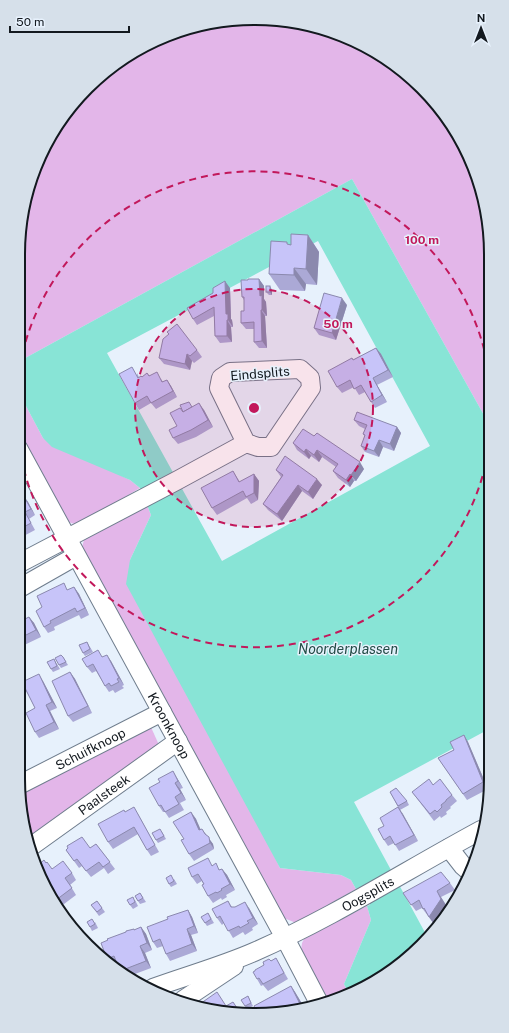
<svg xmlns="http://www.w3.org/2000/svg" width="509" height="1033" viewBox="0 0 509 1033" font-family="'Public Sans',sans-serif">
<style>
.green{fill:#e3b6e9}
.water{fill:#88e4d6;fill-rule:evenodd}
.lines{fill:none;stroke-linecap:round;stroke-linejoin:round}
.minor-casing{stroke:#6f7d8d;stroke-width:20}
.minor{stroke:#fff;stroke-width:18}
.wall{fill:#aba9d6}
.shaded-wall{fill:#8b89ae}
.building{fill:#c7c4f9;stroke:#8b89ae}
.ring{fill:none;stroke:#c2185b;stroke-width:2;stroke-dasharray:7 5}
.labels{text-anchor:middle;stroke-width:3;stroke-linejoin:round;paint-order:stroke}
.street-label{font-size:13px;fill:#13191f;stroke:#e7f1fc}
.water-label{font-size:14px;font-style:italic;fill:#214b45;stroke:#e7f1fc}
.rim{fill:none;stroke:#13191f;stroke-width:2}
.centre{fill:#c2185b;stroke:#e7f1fc;stroke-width:2}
.ring-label{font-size:12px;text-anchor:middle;font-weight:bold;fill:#c2185b;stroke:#e7f1fc;stroke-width:3;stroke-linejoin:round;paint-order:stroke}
</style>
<rect width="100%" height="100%" fill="#e7f1fc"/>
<!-- green -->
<g class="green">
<polygon points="255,18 345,36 399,67 442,111 473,164 489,223 490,426 352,179 18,362 18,254 36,164 87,87 164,36"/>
<polygon points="18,391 43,438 130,480 140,488 78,525 68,522 57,511 18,439"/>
<polygon points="147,505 151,515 130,560 280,868 341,875 351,880 356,889 296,923 284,918 84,557 82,547 84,540"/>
<polygon points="150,725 159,745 28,838 20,792"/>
<polygon points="367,906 371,920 344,984 349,994 329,1000 301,951 302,943 304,939"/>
</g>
<!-- water -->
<path class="water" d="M 352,179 L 490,426 L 491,728 L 354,802 L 428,938 L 359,991 L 349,994 L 344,984 L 371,920 L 367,906 L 370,905 L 360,887 L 356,889 L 351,880 L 341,875 L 280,868 L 126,584 L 130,560 L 151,515 L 147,505 L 149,504 L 140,488 L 130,480 L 52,447 L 43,438 L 18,391 L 18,362 ZM 318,241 L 430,446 L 222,561 L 107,353 Z"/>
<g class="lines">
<defs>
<g id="minor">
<path id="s1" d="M 18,448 L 285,938 L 319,1003"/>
<polyline points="18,564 178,480 246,443 258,447 271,447 311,388 310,378 300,369 230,372 221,378 219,388 246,443"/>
<polyline points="18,589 76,556"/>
<path id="s2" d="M 19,785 L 162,712"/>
<path id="s3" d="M 29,848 L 178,741"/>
<polyline points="449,848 463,866 471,873"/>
<path id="s4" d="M 153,988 C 186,976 222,966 254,952 C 332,918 405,871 481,830"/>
<polyline points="183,1000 234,966"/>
</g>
</defs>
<!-- minor casing -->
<use href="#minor" class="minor-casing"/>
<!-- minor -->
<use href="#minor" class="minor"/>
</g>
<!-- wall -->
<g class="wall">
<polygon points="308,235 319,252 317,285 306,284 305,291 280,290 269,274 290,245 291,245"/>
<polygon points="259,279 264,286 264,299 266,302 267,316 265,316 267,348 259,348 254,342 254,329 246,329 241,323 244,311 244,300 242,297"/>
<polygon points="230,288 231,319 232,320 233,327 231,327 232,342 220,343 215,336 214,316 197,325 193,319"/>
<polygon points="272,290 272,295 269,295 266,292"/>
<polygon points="347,305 336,340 319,335 314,328"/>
<polygon points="376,348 381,354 393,377 377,385 387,402 375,408 365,392 359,395 354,387 342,393 337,387 353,360"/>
<polygon points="197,350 202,357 194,363 192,361 190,370 164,364 159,358"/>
<polygon points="137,373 139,377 142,377 147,373 150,376 161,379 163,382 167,380 171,386 177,397 156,409 151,403 139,410 135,403"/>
<polygon points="192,407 204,410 213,427 196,437 178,444 173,438"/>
<polygon points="354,420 397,427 401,433 394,451 383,447 379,457 365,452 361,446 365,436 363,434 365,429 359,426"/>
<polygon points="314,436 364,469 356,481 354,481 350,487 338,478 333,471 336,467 322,457 319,462 311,456 309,459 297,450 293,443"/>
<polygon points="276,470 322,485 313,499 302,491 282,521 268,510 263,504 281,477"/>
<polygon points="233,471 240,482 254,474 259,481 258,500 251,504 247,498 217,515 212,508"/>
<polygon points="23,495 28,502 35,515 29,519 35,530 18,539 18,498"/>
<polygon points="74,587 79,594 89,615 81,619 79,615 54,627 55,630 48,633 44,627 42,607 68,590"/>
<polygon points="18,609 24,619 29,617 34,623 41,637 18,648"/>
<polygon points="87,642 93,652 85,656 83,653"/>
<polygon points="63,657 68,665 61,668 59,665"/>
<polygon points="103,657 111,661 124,685 122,686 124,688 115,693 113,690 109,692 105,686 96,671 92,673 87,667"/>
<polygon points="54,659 60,669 53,672 51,669"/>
<polygon points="70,672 75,679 92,713 73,722 68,716"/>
<polygon points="18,677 23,678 25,681 43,681 57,708 50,711 59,729 39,738 35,732 35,708 24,687 18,690"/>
<polygon points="18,697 21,702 18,703"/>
<polygon points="18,714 21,719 18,720"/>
<polygon points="18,729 26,745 18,749"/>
<polygon points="464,735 468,742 488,789 467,800 438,758 454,750"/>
<polygon points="173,771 177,778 183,788 180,789 186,800 180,803 184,810 169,818 165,812 163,812 159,806 160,782"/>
<polygon points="433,785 452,795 457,801 450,807 451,808 446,812 447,814 441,818 440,816 434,821 412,792"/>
<polygon points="390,792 407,801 409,805 400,810 418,841 399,851 394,843 388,846 384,840 384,826 398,807"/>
<polygon points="191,812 196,819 200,830 206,835 213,844 214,849 194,861 189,854 184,839"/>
<polygon points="138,814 159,852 151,856 147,850 138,834 113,849 108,842"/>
<polygon points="162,832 166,839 158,843 156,840"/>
<polygon points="96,844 115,869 108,874 104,868 91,877 82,866 79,868 66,850 90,848"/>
<polygon points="213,865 220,870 222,869 227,875 235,890 226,895 227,897 222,900 221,898 213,903 208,896 202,881 197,884 192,877"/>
<polygon points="38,868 52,869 72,873 76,880 70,885 76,895 60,907 54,899"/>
<polygon points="174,879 177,884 171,887 169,884"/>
<polygon points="450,883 455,890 441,897 446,905 434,924 422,908 416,911 403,893"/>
<polygon points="140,893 146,902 140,904 138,901"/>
<polygon points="135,900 138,906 133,909 130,905"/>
<polygon points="97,901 105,912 99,916 91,905"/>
<polygon points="228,901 232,907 249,908 258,924 252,928 253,930 245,935 243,932 233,938 224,923 222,925 217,918"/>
<polygon points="188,910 192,917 198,933 191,935 197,951 170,961 166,954 163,946 157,948 153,942 168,919"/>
<polygon points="208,913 214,923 207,926 205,923"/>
<polygon points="95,922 98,928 92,931 90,927"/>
<polygon points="141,927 146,934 152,950 145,953 151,968 127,977 123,975 120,971 117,963 112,965 107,959 135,930"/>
<polygon points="276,958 288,979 268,991 263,985 261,986 257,979 271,961"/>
<polygon points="291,986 295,992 304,1007 286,1013 257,1012"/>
<polygon points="248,996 253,1006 247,1009 245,1006"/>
<polygon points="233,1002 239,1011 208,1010 227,1006"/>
</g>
<!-- shaded-wall -->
<g class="shaded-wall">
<polygon points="308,235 319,252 317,285 306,269"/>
<polygon points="294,268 306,284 305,291 294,275"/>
<polygon points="259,279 264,286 264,299 266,302 267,316 262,310 260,296"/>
<polygon points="225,281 230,288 231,319 232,320 233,327 228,320 226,314"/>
<polygon points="270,286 272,290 272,295 270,292"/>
<polygon points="342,298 347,305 336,340 332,333"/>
<polygon points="261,310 265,316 267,348 262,341"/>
<polygon points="227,320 231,327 232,342 227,336"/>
<polygon points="376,348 381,354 393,377 388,370"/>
<polygon points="187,354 192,361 190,370 185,364"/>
<polygon points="373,378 377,385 387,402 382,395"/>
<polygon points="167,380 171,386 177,397 173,391"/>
<polygon points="199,403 204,410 213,427 208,420"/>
<polygon points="397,427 401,433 394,451 390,444"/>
<polygon points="379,440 383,447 379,457 374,451"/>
<polygon points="306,449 311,456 309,459 304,452"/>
<polygon points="317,450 322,457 319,462 314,455"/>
<polygon points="360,462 364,469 356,481 351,475"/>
<polygon points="254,474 259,481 258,500 254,493"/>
<polygon points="350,474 354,481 350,487 346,480"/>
<polygon points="317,479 322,485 313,499 308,492"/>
<polygon points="298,485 302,491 282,521 277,514"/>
<polygon points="23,495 28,502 35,515 31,509"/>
<polygon points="74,587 79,594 89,615 85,608"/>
<polygon points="18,609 22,615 28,627 23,620"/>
<polygon points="29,617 34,623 41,637 36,630"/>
<polygon points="107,655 111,661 124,685 119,678"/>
<polygon points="70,672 75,679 92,713 88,706"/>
<polygon points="39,674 43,681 57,708 52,702"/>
<polygon points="46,705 50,711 59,729 54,722"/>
<polygon points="18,729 26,745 21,738 18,732"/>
<polygon points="464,735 468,742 488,789 483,782"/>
<polygon points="173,771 177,778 183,788 178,781"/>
<polygon points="175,783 180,789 186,800 181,793"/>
<polygon points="398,807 403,814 418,841 414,835"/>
<polygon points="191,812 196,819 204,837 199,830"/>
<polygon points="202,829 213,844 214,849 210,843"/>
<polygon points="222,869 227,875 235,890 230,884"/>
<polygon points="437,891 446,905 434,924 429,917"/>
<polygon points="245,902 249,908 258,924 253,918"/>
<polygon points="188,910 192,917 198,933 194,926"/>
<polygon points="141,927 146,934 152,950 147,943"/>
<polygon points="187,929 191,935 197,951 192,944"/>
<polygon points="140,946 145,953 151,968 146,961"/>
<polygon points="291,986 295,992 304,1007 300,1004"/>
</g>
<!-- building -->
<g class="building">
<polygon points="291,234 308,235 306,269 294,268 294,275 269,274 271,241 287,242 287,244 291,245"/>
<polygon points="248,279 259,279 260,296 262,295 262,310 261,310 262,341 254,342 254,322 241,323 241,311 244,311 244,297 242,297 241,280 248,280"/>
<polygon points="225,281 226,314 228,314 228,320 227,320 227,336 215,336 214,307 193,319 187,308 213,293 213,288"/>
<rect x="266" y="286" width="4" height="6"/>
<polygon points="324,293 342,298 332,333 314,328"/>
<polygon points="177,324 197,350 190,356 187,354 185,364 159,358 163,339 169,334 167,332"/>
<polygon points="376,348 388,370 373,378 382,395 371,402 361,385 354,389 350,380 337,387 328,371 352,358 353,360"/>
<polygon points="132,367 138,378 141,376 142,377 147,373 149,376 157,372 162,382 167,380 173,391 151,403 147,396 135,403 119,374"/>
<polygon points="189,402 192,407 183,412 180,405"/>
<polygon points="199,403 208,420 191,430 173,438 169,430 177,426 170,413 180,408 183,412"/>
<polygon points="357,412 397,427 390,444 379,440 374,451 361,446 365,435 363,434 367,425 354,420"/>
<polygon points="303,429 314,436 317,433 360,462 351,475 350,474 346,480 333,471 338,464 317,450 314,455 306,449 304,452 293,443"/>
<polygon points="285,456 317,479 308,492 298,485 277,514 263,504 283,475 276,470"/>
<polygon points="233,471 239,482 254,474 254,493 246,497 243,491 212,508 201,488"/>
<polygon points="23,495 31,509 25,512 31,523 18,530 18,498"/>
<polygon points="64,583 67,590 74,587 85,608 77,612 75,608 50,621 51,623 44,627 36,611 42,607 37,596"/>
<polygon points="18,610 23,620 29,617 36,630 18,639"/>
<polygon points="87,642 90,649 83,653 79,645"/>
<polygon points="98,650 102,657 107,655 119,678 117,679 119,682 111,686 109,683 105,686 93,664 87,667 82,659"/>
<polygon points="61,655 63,657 66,662 59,665 55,658"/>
<polygon points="54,659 57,666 51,669 47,662"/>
<polygon points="70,672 88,706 68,716 52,681"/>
<polygon points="39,674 52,702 46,705 54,722 35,732 26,713 35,708 22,682"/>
<polygon points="21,675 24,681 22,682 23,683 18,685 18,677"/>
<polygon points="18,732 21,738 18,740"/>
<polygon points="464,735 483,782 463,794 438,758 454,750 450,742"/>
<polygon points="173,771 178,781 175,783 181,793 175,797 179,804 165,812 161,805 159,806 149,788 160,782 158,779"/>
<polygon points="429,779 433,785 440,779 452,795 446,800 446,801 441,805 442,807 437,812 435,810 430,814 412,792"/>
<polygon points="396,788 407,801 398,806 390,792"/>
<polygon points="134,807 155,845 147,850 134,827 108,842 98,824 124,810 125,812"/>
<polygon points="398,807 414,835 395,845 390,836 384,840 378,829 384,826 380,818"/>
<polygon points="191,812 199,830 202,829 205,834 209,837 210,843 189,854 181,840 184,839 173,822"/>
<polygon points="160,829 164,836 156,840 152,833"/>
<polygon points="82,837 90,848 96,844 110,862 103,867 99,862 86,871 77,859 74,861 66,850 68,848 67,846"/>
<polygon points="208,858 212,866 216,863 219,870 222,869 230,884 221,889 222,890 217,893 216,892 208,896 202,885 204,884 198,874 192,877 188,868"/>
<polygon points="44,860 46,863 47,862 52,869 63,861 72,873 65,878 72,888 56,900 53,897 37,866"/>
<polygon points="441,872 450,883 437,891 441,899 429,917 424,908 423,909 419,900 411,905 403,893"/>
<polygon points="171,875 174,881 169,884 166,878"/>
<polygon points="140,893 143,898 138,901 135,896"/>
<polygon points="133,897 135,902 130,905 127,900"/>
<polygon points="97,901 102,908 97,912 91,905"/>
<polygon points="228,901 231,907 235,907 245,902 253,918 247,921 249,923 240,928 239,926 228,931 220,916 217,918 212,909"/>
<polygon points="188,910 194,926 187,929 192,944 166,954 160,939 153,942 147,927 168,919 167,917"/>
<polygon points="208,913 211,919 205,923 201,917"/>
<polygon points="92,919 95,924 90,927 87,922"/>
<polygon points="141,927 147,943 140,946 146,961 120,971 114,956 107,959 101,943 108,940 107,939 126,932 126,931 134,929 134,930"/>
<polygon points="276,958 284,973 263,984 259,978 257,979 253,972 255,971 255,970 264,965 263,962 269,959 271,961"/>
<polygon points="291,986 300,1004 284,1013 257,1012 254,1006"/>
<polygon points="217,992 226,1006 233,1002 237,1008 232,1011 208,1010 197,1006"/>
<polygon points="248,996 251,1003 245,1006 241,1000"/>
</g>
<!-- distance rings -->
<circle cx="254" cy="408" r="119" fill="#c2185b" fill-opacity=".12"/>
<g class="ring">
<circle cx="254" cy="408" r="119"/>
<path d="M490 441A238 238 0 0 1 18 439M18 377A238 238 0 0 1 489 373"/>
</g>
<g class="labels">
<!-- street labels -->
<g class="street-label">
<text transform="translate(260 373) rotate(-5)" y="5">Eindsplits</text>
<text dy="5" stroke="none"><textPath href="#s1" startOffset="316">Kroonknoop</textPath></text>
<text dy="5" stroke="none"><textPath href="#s2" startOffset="80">Schuifknoop</textPath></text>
<text dy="5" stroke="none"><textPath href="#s3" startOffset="92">Paalsteek</textPath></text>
<text dy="5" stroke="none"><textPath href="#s4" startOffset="235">Oogsplits</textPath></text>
</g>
<!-- water labels -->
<g class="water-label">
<text x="348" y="654">Noorderplassen</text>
</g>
</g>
<!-- crop -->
<path d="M0 0H509V1033H0ZM254 25H255A229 229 0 0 1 484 254V779A229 229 0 0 1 255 1008H254A229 229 0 0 1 25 779V254A229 229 0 0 1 254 25Z" fill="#d6e0ea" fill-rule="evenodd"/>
<path class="rim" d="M254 25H255A229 229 0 0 1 484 254V779A229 229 0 0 1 255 1008H254A229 229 0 0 1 25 779V254A229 229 0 0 1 254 25Z"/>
<circle cx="254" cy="408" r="6" class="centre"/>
<g class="ring-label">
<text x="422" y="244">100 m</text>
<text x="338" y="328">50 m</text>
</g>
<!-- north arrow -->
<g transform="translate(481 28)" stroke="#e7f1fc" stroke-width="3" paint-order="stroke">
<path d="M0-3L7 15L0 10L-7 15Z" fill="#13191f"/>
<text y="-6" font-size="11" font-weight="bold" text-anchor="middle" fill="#13191f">N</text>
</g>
<!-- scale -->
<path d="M10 26v6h119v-6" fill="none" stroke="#13191f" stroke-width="2"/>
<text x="16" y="26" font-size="12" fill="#13191f" stroke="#e7f1fc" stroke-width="3" paint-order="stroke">50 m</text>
</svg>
